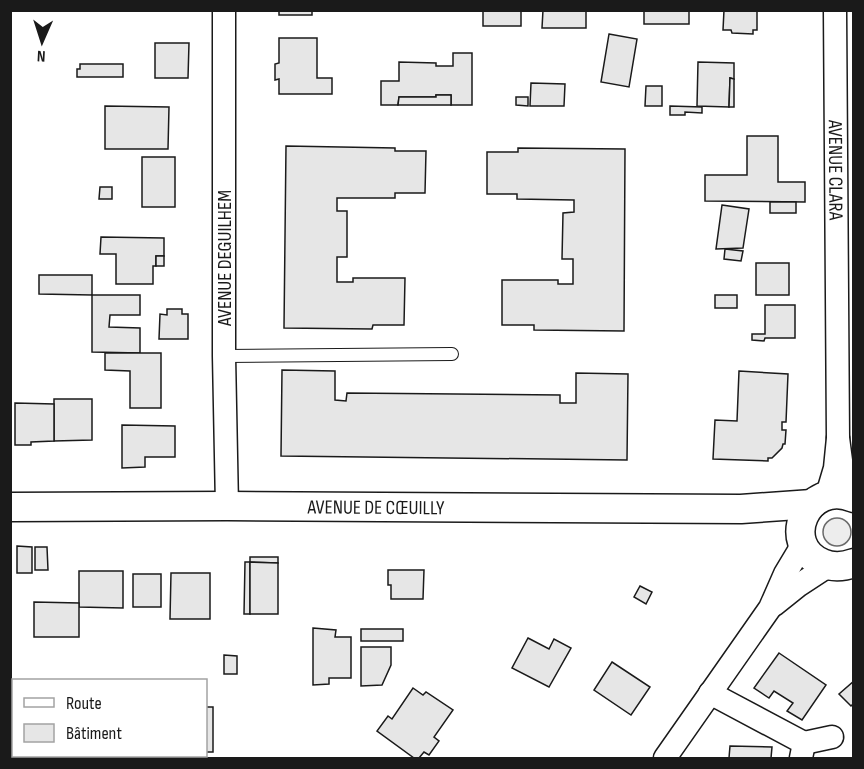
<svg xmlns="http://www.w3.org/2000/svg" width="864" height="769" viewBox="0 0 864 769" font-family="'Sofia Sans Condensed',sans-serif">
<style>
.built{fill:#ededed;stroke:#6a6a6a;stroke-width:1.5}
.building{fill:#e6e6e6;stroke:#1a1a1a;stroke-width:1.5}
.lines{fill:none;stroke-linecap:round;stroke-linejoin:round}
.service-casing{stroke:#1a1a1a;stroke-width:14}
.minor-casing{stroke:#1a1a1a;stroke-width:25}
.tertiary-casing{stroke:#1a1a1a;stroke-width:31}
.service{stroke:#fff;stroke-width:12}
.minor{stroke:#fff;stroke-width:22}
.tertiary{stroke:#fff;stroke-width:28}
.labels{text-anchor:middle;stroke-width:4.5;stroke-linejoin:round;paint-order:stroke}
.street-label{font-size:20px;fill:#1a1a1a;stroke:#fff}
</style>
<rect width="100%" height="100%" fill="#fff"/>
<!-- built -->
<circle class="built" cx="837" cy="532" r="14"/>
<!-- building -->
<g class="building">
<rect x="279" y="10" width="33" height="5"/>
<rect x="483" y="10" width="38" height="16"/>
<polygon points="543,10 586,10 586,28 542,28"/>
<rect x="644" y="10" width="45" height="14"/>
<polygon points="724,10 757,10 757,30 753,30 753,34 732,33 731,30 723,30"/>
<polygon points="609,34 637,39 629,87 601,82"/>
<polygon points="279,38 317,38 317,78 332,78 332,94 279,94 279,79 275,80 275,64 279,63"/>
<polygon points="155,43 189,43 188,78 155,78"/>
<polygon points="453,53 472,53 472,105 451,105 451,95 436,95 436,97 399,97 398,105 381,105 381,81 399,81 399,62 436,63 436,66 453,66"/>
<polygon points="698,62 734,63 734,79 730,78 729,107 697,106"/>
<polygon points="80,64 123,64 123,77 77,77 77,69 80,69"/>
<polygon points="730,78 734,79 734,107 729,107"/>
<polygon points="531,83 565,84 564,106 530,106"/>
<polygon points="646,86 662,86 662,106 645,106"/>
<polygon points="436,95 451,95 451,105 398,105 399,97 436,97"/>
<polygon points="516,97 528,97 528,106 516,105"/>
<polygon points="105,106 169,107 168,149 105,149"/>
<polygon points="670,106 702,107 702,113 685,112 685,115 670,115"/>
<polygon points="747,136 778,136 778,182 805,182 805,202 705,201 705,175 747,175"/>
<polygon points="286,146 395,148 395,151 426,151 425,193 395,193 395,198 337,198 337,211 347,211 347,257 337,257 337,282 353,282 353,278 405,278 404,325 373,325 372,329 284,328"/>
<polygon points="518,148 625,149 624,331 534,330 534,325 502,325 502,280 558,280 558,284 573,284 573,259 562,259 563,213 574,212 574,200 517,199 517,194 487,194 487,152 518,152"/>
<rect x="142" y="157" width="33" height="50"/>
<polygon points="100,187 112,187 112,199 99,199"/>
<rect x="770" y="202" width="26" height="11"/>
<polygon points="722,205 749,209 743,248 716,249"/>
<polygon points="101,237 164,238 164,256 156,256 156,266 153,266 153,284 116,284 116,254 100,254"/>
<polygon points="725,249 743,251 741,261 724,259"/>
<rect x="156" y="256" width="8" height="10"/>
<rect x="756" y="263" width="33" height="32"/>
<polygon points="39,275 92,275 92,295 39,294"/>
<polygon points="92,295 140,295 140,315 110,315 109,327 140,328 140,353 92,352"/>
<rect x="715" y="295" width="22" height="13"/>
<polygon points="765,305 795,305 795,338 765,338 764,341 752,340 752,334 765,334"/>
<polygon points="167,309 182,309 182,314 188,314 188,339 159,339 160,314 167,315"/>
<polygon points="105,353 161,353 161,408 130,408 130,371 105,370"/>
<polygon points="282,370 335,371 335,400 346,401 347,393 560,395 560,403 576,403 576,373 628,374 627,460 281,456"/>
<polygon points="739,371 788,374 786,422 782,422 782,430 786,430 785,444 783,444 782,448 772,458 768,458 768,461 713,459 715,420 737,421"/>
<polygon points="54,399 92,399 92,440 54,441"/>
<polygon points="15,403 54,404 54,441 31,442 31,445 15,445"/>
<polygon points="122,425 175,426 175,457 145,457 145,467 122,468"/>
<polygon points="17,546 32,547 32,573 17,573"/>
<polygon points="35,547 47,547 48,570 35,570"/>
<polygon points="250,557 278,557 278,563 250,562"/>
<polygon points="245,562 250,562 250,614 244,614"/>
<polygon points="250,562 278,563 278,614 250,614"/>
<polygon points="388,570 424,570 423,599 391,599 391,585 388,585"/>
<polygon points="79,571 123,571 123,608 79,607"/>
<polygon points="171,573 210,573 210,619 170,619"/>
<rect x="133" y="574" width="28" height="33"/>
<polygon points="640,586 652,592 646,604 634,597"/>
<polygon points="34,602 79,603 79,637 34,637"/>
<polygon points="313,628 336,630 335,637 351,637 351,678 329,678 329,684 313,685"/>
<rect x="361" y="629" width="42" height="12"/>
<polygon points="528,638 549,649 554,639 571,648 549,687 512,668"/>
<polygon points="361,647 391,647 391,665 382,685 361,686"/>
<polygon points="779,653 826,685 802,720 787,711 793,703 774,691 769,698 754,688"/>
<polygon points="224,655 237,656 237,674 224,674"/>
<polygon points="612,662 650,687 631,715 594,690"/>
<polygon points="854,681 854,703 851,706 839,694"/>
<rect x="10" y="685" width="4" height="35"/>
<polygon points="413,688 423,695 426,692 453,710 434,737 439,741 429,755 424,752 419,758 414,758 377,731 388,716 392,719"/>
<rect x="206" y="707" width="7" height="45"/>
<polygon points="730,746 772,747 771,758 729,758"/>
<rect x="31" y="756" width="31" height="2"/>
</g>
<g class="lines">
<defs>
<polyline id="service" points="224,356 452,354"/>
<g id="minor">
<polyline points="224,10 224,356 227,506"/>
<path id="s1" d="M 835,10 L 838,438"/>
<polyline points="827,495 835,468 838,438 842,468 852,497"/>
<polyline points="774,605 799,585 828,566"/>
<polyline points="710,693 804,743 801,758"/>
<polyline points="804,743 832,737"/>
<polyline points="665,758 770,608 785,574 803,544"/>
</g>
<g id="tertiary">
<path d="M 854,498 C 806,478 779,545 822,563 C 833,568 843,567 854,563"/>
<path id="s2" d="M 10,507 L 227,506 L 741,509 L 812,504"/>
</g>
</defs>
<!-- service casing -->
<use href="#service" class="service-casing"/>
<!-- minor casing -->
<use href="#minor" class="minor-casing"/>
<!-- tertiary casing -->
<use href="#tertiary" class="tertiary-casing"/>
<!-- service -->
<use href="#service" class="service"/>
<!-- minor -->
<use href="#minor" class="minor"/>
<!-- tertiary -->
<use href="#tertiary" class="tertiary"/>
</g>
<g class="labels">
<!-- street labels -->
<g class="street-label">
<text dy="7" stroke="none"><textPath href="#s1" startOffset="160">AVENUE CLARA</textPath></text>
<text transform="translate(224 258) rotate(-90)" y="7">AVENUE DEGUILHEM</text>
<text dy="7" stroke="none"><textPath href="#s2" startOffset="366">AVENUE DE CŒUILLY</textPath></text>
</g>
</g>
<!-- border -->
<rect width="864" height="769" fill="none" stroke="#1a1a1a" stroke-width="24"/>
<!-- legend -->
<rect x="12" y="679" width="195" height="78" fill="#ffffff" stroke="#a3a3a3" stroke-width="1.5"/>
<rect x="24" y="698" width="30" height="9" fill="#ffffff" stroke="#a3a3a3" stroke-width="1.5"/>
<text x="66" y="709" font-size="18" fill="#1a1a1a">Route</text>
<rect x="24" y="724" width="30" height="18" fill="#e6e6e6" stroke="#a3a3a3" stroke-width="1.5"/>
<text x="66" y="739" font-size="18" fill="#1a1a1a">Bâtiment</text>
<!-- north arrow -->
<g transform="translate(42 42) rotate(183)" stroke="#ffffff" stroke-width="4.5" paint-order="stroke">
<path d="M0-4.5L10 22L0 15L-10 22Z" fill="#1a1a1a"/>
<text y="-9" font-size="16" font-weight="bold" text-anchor="middle" fill="#1a1a1a">N</text>
</g>
</svg>
